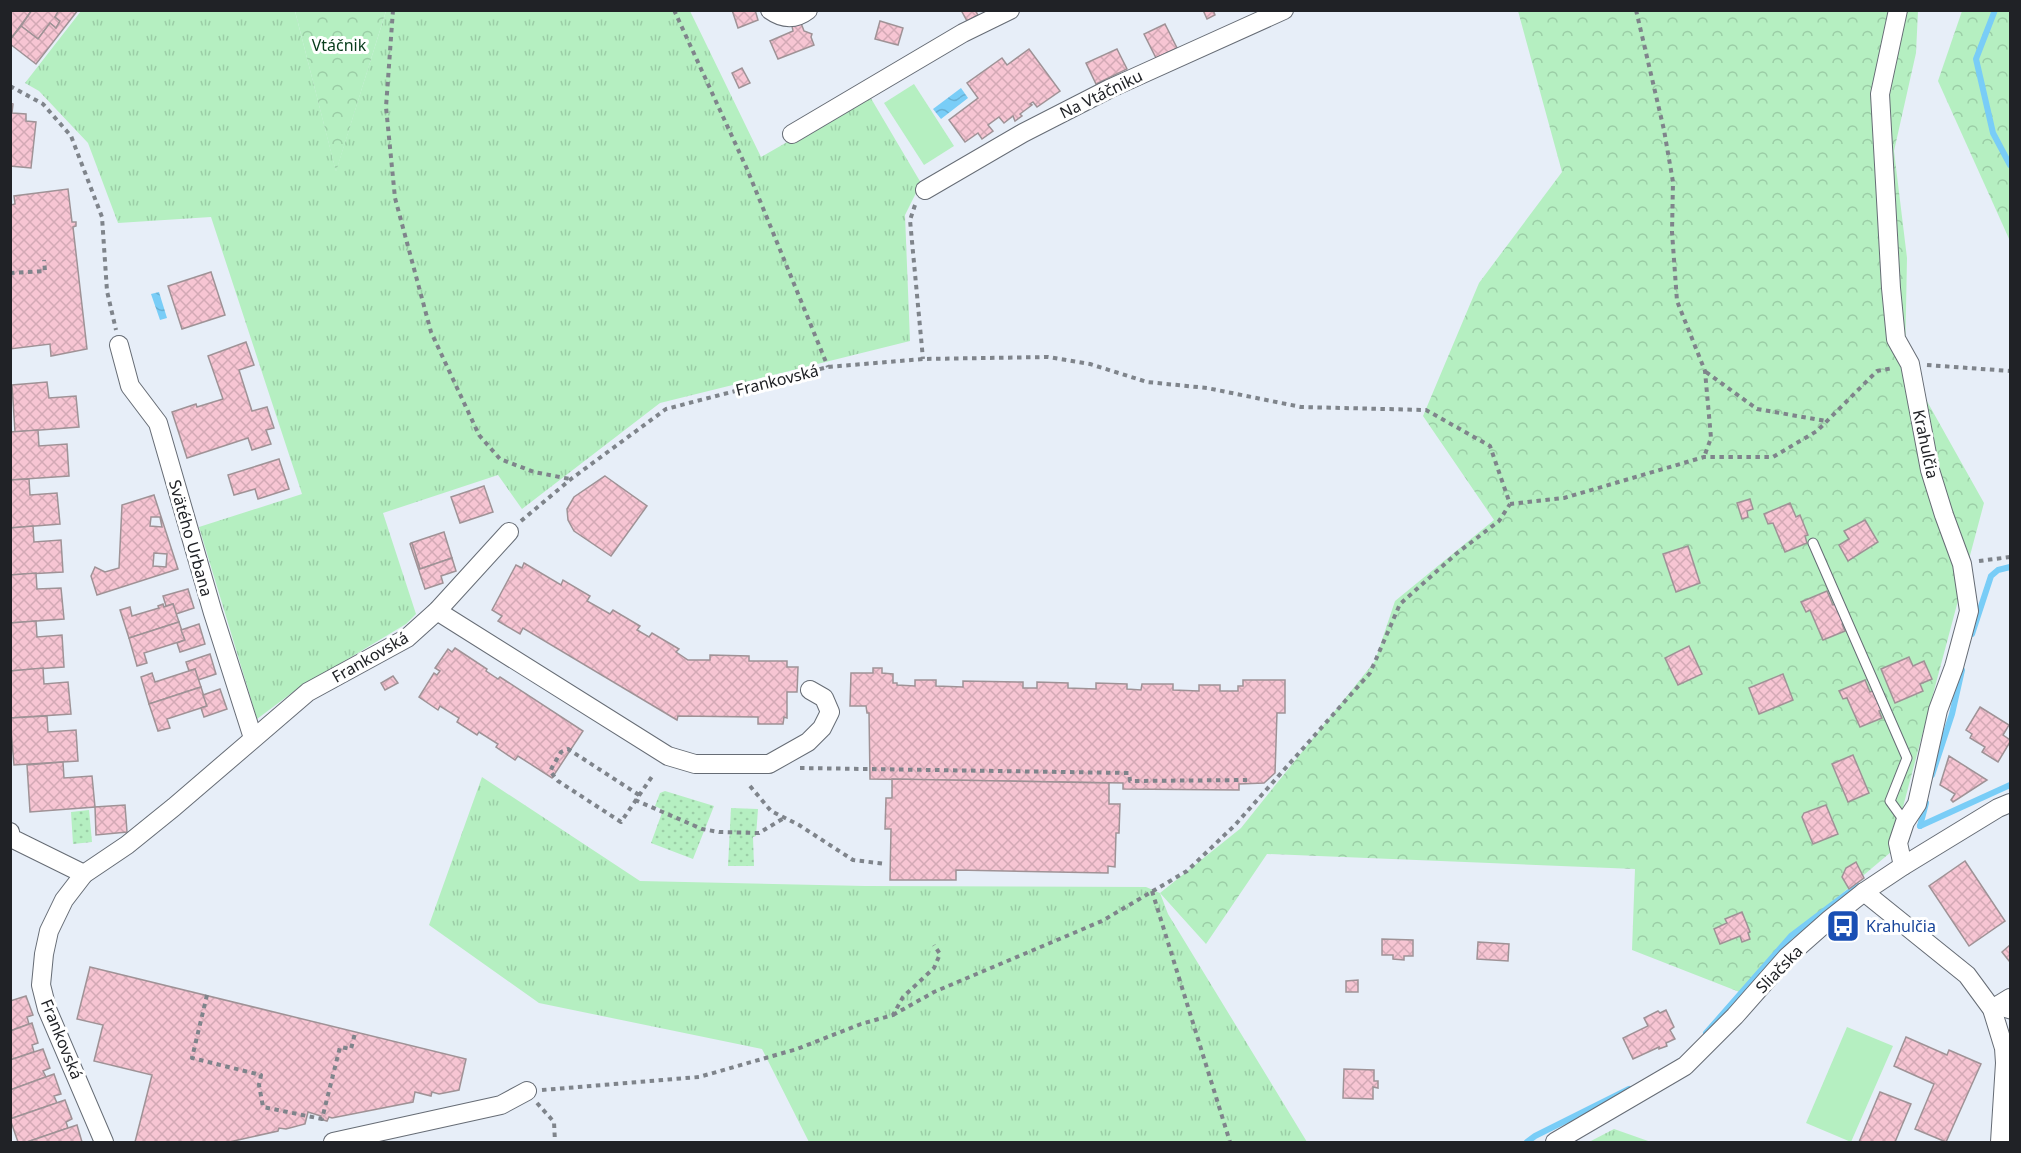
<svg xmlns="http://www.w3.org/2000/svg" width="2021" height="1153" viewBox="0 0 2021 1153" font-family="'Noto Sans',sans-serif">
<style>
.grass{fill:url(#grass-tufts)}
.forest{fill:url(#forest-crowns)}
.park{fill:url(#park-dots)}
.pitch{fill:#b5efc1}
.water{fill:url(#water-waves)}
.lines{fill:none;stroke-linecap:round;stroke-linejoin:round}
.stream{stroke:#79cdf7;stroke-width:6}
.building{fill:url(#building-cross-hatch);stroke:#9f9296;stroke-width:1.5;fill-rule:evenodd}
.lane-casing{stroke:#666c75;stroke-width:11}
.street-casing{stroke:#666c75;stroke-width:20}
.path{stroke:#7f848b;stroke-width:4;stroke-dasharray:4.5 4.5;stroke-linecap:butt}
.lane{stroke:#fff;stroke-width:9}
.street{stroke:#fff;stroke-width:18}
.labels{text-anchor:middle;stroke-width:6;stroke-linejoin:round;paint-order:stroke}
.park-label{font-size:16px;fill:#073c1b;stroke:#fff}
.street-label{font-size:16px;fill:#202226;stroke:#fff}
.transit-label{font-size:16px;fill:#164399;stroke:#fff;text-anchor:start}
</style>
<defs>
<pattern id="grass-tufts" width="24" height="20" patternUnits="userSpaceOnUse" patternTransform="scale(1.5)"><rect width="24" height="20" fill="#b5efc1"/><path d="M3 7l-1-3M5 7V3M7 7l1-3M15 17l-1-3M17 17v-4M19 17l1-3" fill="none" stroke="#9bcda6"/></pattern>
<pattern id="forest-crowns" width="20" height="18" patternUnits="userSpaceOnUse" patternTransform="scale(1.5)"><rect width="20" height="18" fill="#b5efc1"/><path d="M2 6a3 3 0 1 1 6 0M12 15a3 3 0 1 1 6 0" fill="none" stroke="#9bcda6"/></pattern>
<pattern id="park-dots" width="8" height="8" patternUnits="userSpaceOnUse" patternTransform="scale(1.5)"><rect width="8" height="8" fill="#b5efc1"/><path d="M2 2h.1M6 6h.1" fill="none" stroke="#9bcda6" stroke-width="1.8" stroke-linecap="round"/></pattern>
<pattern id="water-waves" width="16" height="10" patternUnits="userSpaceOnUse" patternTransform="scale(1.5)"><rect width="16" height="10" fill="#79cdf7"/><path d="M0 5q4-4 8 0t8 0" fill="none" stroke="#68b0d4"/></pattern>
<pattern id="building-cross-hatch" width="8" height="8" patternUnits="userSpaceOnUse" patternTransform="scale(1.5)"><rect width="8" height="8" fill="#f7c5d3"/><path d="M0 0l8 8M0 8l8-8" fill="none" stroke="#d3a9b5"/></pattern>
</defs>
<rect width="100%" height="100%" fill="#e7eef8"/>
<!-- grass -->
<g class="grass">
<polygon points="81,11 295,11 336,171 386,11 690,11 761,157 869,95 921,183 905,215 910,341 660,403 522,509 498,475 383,513 416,614 406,624 293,692 257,719 199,527 302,494 211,217 118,223 88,143 39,91 25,83"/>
<polygon points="482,777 640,881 865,886 1146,887 1160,893 1168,914 1307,1142 809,1142 762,1049 539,1003 429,925"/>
<polygon points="1614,1129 1651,1142 1589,1142"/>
</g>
<!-- forest -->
<g class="forest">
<polygon points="295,11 386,11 336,172"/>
<polygon points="1518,11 1918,11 1916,53 1894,151 1907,258 1905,362 1984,503 1891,852 1787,940 1742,993 1632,950 1635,869 1267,854 1206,944 1160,893 1241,828 1375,661 1395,601 1494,520 1423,416 1479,283 1562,172"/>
<polygon points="1962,11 2010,11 2010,241 1938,81"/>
</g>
<!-- park -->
<g class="park">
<polygon points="665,791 714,806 693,859 651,843 663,810 655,806 660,793"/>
<polygon points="731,808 758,809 756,836 753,837 754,866 728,866"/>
<polygon points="89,810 92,842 73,844 71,812"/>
</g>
<!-- pitch -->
<g class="pitch">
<polygon points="914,84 954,146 924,165 884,103"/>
<polygon points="1847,1027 1893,1046 1851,1142 1806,1123"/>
</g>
<!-- water -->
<g class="water">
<polygon points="961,88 968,98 941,119 933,109"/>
<polygon points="159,292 167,318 160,320 151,294"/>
</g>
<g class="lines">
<!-- stream -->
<g class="stream">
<polyline points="1995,10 1976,59 1993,133 2010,165"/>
<polyline points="1972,634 1991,576 1998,570 2010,567"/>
<polyline points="1932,775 1952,714 1962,670"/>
<polyline points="1920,826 1926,803"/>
<polyline points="1920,826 2010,785"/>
<polyline points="1706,1033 1791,936 1857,886"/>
<polyline points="1527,1142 1535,1136 1629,1089"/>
</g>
</g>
<!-- building -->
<g class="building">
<polygon points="10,10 32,10 10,40"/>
<polygon points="32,10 59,10 55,17 60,21 56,28 50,23 38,39 21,26"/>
<polygon points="78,10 36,64 10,44 10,40 21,26 38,39 50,23 56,28 60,21 55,17 59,10"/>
<polygon points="755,10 758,20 738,28 732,10"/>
<polygon points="961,10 975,10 978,15 967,21"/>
<polygon points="1203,10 1213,10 1215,15 1207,19"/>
<polygon points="880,21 903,28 898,45 875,39"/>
<polygon points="801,23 804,31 812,34 811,37 814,45 778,59 770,41 793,31 792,26"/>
<polygon points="1165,24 1177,48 1156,58 1144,34"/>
<polygon points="1029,49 1060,91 1037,107 1033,102 1030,104 1032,105 1020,114 1022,116 1015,121 1013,116 1004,123 999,117 988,125 993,131 982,139 978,133 965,142 949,120 978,98 967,83 1002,58 1007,65"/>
<polygon points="1117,49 1127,69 1096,84 1086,63"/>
<polygon points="742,68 750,83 739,88 732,73"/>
<polygon points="10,103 13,104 12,113 26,114 26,121 36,122 31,168 10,166"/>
<polygon points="68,189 72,222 76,222 76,226 73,227 87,349 51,356 50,344 10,349 10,205 15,204 14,196"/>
<polygon points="211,272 225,315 182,329 168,286"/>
<polygon points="246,342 254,365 239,370 252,411 267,407 274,428 266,430 271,444 252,450 248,438 187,458 172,412 196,404 197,407 223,399 208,356"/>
<polygon points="47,382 49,398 76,396 79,427 15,432 12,385"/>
<polygon points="38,430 39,446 67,444 69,476 10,480 10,432"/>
<polygon points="279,459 289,489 258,499 255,489 234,495 228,475"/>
<polygon points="605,476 647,506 611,556 574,531 568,520 567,509 574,497"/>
<polygon points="29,479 30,495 57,493 60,524 10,528 10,480"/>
<polygon points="484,486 493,512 460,523 451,497"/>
<path d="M 154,495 L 178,569 L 97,595 L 91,576 L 95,567 L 105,572 L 119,568 L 122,505 ZM 151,517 L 160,517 L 162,527 L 150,526 ZM 154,553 L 167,554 L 166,567 L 153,566 Z"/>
<polygon points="1750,499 1753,509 1747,511 1748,517 1742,519 1737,503"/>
<polygon points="1790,503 1796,517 1800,515 1808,535 1805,536 1807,543 1785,552 1773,523 1768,524 1764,514"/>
<polygon points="1865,520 1878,542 1848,561 1839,545 1849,539 1844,531"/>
<polygon points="33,526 34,542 61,540 63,572 10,575 10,528"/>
<polygon points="444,532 452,558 420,569 411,543"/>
<polygon points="412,543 420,569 452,558 456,571 441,576 443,583 425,589 410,544"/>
<polygon points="1688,546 1700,583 1676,592 1663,554"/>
<polygon points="524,563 561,585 563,580 590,596 587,601 610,614 613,610 640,626 637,630 649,637 652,633 679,649 676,652 688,660 710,660 710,655 749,656 749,661 787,661 787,667 798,667 797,692 787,692 787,718 784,717 783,724 758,724 758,717 678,716 677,720 523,628 520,634 498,621 502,616 492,610 516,565 522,568"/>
<polygon points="36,573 37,589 61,588 64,619 10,623 10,575"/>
<polygon points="188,589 194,608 176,614 173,604 166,606 163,596"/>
<polygon points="1827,591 1833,605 1837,603 1846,622 1842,624 1845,631 1823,640 1810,610 1806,612 1801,602"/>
<polygon points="163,604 164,607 173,604 179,622 129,638 120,610 130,607 132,616 159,608 158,606"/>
<polygon points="36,621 37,637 62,635 64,667 10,671 10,623"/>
<polygon points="179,622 185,640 144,653 147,663 137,666 129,638"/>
<polygon points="199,624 205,644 180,652 177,643 185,640 181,630"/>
<polygon points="1689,646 1702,674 1678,685 1665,658"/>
<polygon points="455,648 487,669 486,671 498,679 500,677 583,731 552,778 518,756 515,760 496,747 498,744 479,732 477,735 457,722 459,718 440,706 438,710 419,697 434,673 437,675 440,671 435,668 448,649 452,652"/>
<polygon points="210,654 216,674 198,680 195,669 189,671 186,662"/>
<polygon points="1909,657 1913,666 1924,661 1932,679 1920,684 1923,691 1895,703 1881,669"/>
<polygon points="43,668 44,684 68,682 71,714 10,718 10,671"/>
<polygon points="873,668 882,668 882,673 893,674 893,683 897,683 897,685 915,686 915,680 936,680 936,686 963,687 963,681 1023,682 1023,688 1037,688 1037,682 1068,683 1068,688 1096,689 1096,683 1127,684 1127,689 1141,690 1142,684 1173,684 1173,690 1199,691 1199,685 1220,685 1220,691 1238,691 1238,686 1243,686 1243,680 1285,680 1285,713 1277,713 1275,773 1264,783 1239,784 1239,790 1123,789 1123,783 870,779 869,713 867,713 866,706 850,706 851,673 873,673"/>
<polygon points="195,669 201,687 149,704 141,677 152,673 155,682"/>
<polygon points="1783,674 1793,700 1759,714 1749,688"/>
<polygon points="393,676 398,683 385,690 381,683"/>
<polygon points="1865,680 1870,692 1875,690 1883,710 1879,711 1882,718 1860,727 1847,698 1843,699 1839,691"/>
<polygon points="201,687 207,706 167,719 170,728 158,731 149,704"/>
<polygon points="220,689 227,709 204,717 201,708 207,706 203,695"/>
<polygon points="1980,707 2009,725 2003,735 2010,740 2010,742 1998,762 1982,752 1985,747 1970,738 1972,734 1966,730"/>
<polygon points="47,716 48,732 76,730 78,761 14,765 10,718"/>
<polygon points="1853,755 1869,793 1848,802 1832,764"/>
<polygon points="1949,756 1987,780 1953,802 1951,800 1955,794 1940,785"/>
<polygon points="63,762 64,778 92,776 95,807 30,812 27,765"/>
<polygon points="892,779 1109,783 1109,804 1120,804 1119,833 1116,833 1115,867 1108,866 1108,873 956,870 956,880 890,880 891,829 885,829 886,798 892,798"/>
<polygon points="125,805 127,832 96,835 95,807"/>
<polygon points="1826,805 1838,834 1813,844 1802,817 1804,813"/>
<polygon points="1965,861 2005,921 1969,946 1929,886"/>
<polygon points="1856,862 1864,878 1849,889 1842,877 1846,868"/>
<polygon points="1742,912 1750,932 1748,933 1750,939 1742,942 1740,936 1720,944 1714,929 1727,923 1725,919"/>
<polygon points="1382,939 1413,940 1413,956 1404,956 1404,960 1393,959 1393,955 1382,955"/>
<polygon points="1478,942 1509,944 1508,961 1477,959"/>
<polygon points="2010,945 2010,962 2002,952"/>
<polygon points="90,967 466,1059 459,1090 439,1094 432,1092 431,1096 415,1092 413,1102 332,1118 329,1117 327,1121 320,1119 321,1116 308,1112 305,1124 286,1129 279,1128 278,1131 229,1142 135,1142 152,1075 94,1061 103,1025 77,1019"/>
<polygon points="1358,980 1358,992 1346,992 1346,981"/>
<polygon points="26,996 33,1015 27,1017 29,1024 10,1031 10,1001"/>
<polygon points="1666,1010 1674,1027 1670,1030 1675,1039 1666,1043 1667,1046 1659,1049 1659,1047 1633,1059 1623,1038 1648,1026 1644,1018 1658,1011 1660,1013"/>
<polygon points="32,1023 38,1043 32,1045 34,1052 10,1060 10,1031"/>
<polygon points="1906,1037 1947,1055 1949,1050 1981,1064 1946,1142 1915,1129 1934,1084 1894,1066"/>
<polygon points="43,1049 50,1068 43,1071 46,1077 10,1090 10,1060"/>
<polygon points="1344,1069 1374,1070 1374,1081 1378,1081 1378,1088 1373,1087 1373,1099 1343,1098"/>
<polygon points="54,1074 61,1094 54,1096 57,1103 10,1119 10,1090"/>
<polygon points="1880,1092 1911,1104 1895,1142 1859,1142"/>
<polygon points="65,1100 72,1119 66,1122 68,1128 27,1142 18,1142 10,1119"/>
<polygon points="77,1125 82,1142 27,1142 68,1128"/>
</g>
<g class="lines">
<defs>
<g id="lane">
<polyline points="1813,543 1907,758 1890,801 1905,822"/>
<polyline points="1993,1009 2010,1014"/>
</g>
<g id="street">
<path d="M 770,10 C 784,20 795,20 808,10"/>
<polyline points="1898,10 1880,94 1891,288 1896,339 1910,364 1930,470 1944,515 1962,564 1969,611 1954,667 1938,710 1917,804 1905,822 1898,843 1903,866"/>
<polyline points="792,134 963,33 1010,10"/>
<polyline points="925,190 1023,133 1109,89 1284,10"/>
<polyline points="119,345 130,386 158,423 213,613 253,738"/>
<polyline points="437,611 668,756 695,764 769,764 808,742 822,728 830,712 824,698 810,690"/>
<polyline points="10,832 11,838 84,874"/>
<polyline points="1864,892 1967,975 1992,1009 2004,1048 2005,1063 2000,1142"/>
<polyline points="1992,1009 2010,998"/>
<polyline points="104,1142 47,1009 41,985 44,954 49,931 64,900 84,874 127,845 174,807 308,692 407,638 437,611 509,532"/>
<polyline points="333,1142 501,1105 527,1091"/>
<polyline points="1555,1142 1685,1066 1735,1016 1787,957 1830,919 1864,892 1903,866 1998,808 2010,803"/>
</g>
</defs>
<!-- lane casing -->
<use href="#lane" class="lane-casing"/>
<!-- street casing -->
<use href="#street" class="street-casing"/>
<!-- path -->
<g class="path">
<polyline points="393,10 386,107 395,198 431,332 479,435 500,459 534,472 570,479"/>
<polyline points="674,10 747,169 828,367"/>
<polyline points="1636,10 1664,130 1673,182 1672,232 1677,301 1705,371 1711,438 1704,457"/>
<polyline points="10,86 43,104 71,136 102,217 107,291 116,330"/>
<polyline points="915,205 910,220 923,359"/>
<polyline points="10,273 45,271 44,260"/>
<polyline points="1927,365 2010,371"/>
<polyline points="1706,372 1757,409 1826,421"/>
<polyline points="521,521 571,479 666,409 828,367 923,359 1048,357 1090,364 1147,382 1207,388 1301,407 1426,410 1490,446 1510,504 1564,498 1704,457 1773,457 1817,431 1877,371 1893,368"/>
<polyline points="1979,561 2010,557"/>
<polyline points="800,768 1129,773 1130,781 1247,780"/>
<polyline points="750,786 771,811 799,825 853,860 886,864"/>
<polyline points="639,795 568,749 561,752 550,771 558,781 621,822 653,775"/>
<polyline points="635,800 702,829 719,832 759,833 784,818"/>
<polyline points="1152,891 1230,1142"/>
<polyline points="207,995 192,1058 261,1075 259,1085 263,1107 322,1119 340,1047 351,1049 355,1033"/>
<polyline points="893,1015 934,992 1102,921 1187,871 1235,825 1370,673 1400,604 1456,554 1499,521 1510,504"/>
<polyline points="542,1090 699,1077 797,1049 861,1024 893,1015 903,997 934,968 940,954 934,945"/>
<polyline points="537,1103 554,1122 555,1142"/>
</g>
<!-- lane -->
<use href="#lane" class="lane"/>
<!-- street -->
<use href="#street" class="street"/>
</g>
<!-- icons -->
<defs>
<symbol id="bus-square" viewBox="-11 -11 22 22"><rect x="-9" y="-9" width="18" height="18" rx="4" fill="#1a4fb4" stroke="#fff"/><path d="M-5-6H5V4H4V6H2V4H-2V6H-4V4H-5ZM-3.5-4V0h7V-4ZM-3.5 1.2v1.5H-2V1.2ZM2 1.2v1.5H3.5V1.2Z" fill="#fff"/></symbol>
</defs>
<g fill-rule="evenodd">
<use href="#bus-square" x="1824" y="907" width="38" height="38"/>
</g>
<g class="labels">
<!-- park labels -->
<g class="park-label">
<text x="339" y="51">Vtáčnik</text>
</g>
<!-- street labels -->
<g class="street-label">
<text transform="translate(1101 94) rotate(-26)" y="6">Na Vtáčniku</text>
<text transform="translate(777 380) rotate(-14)" y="6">Frankovská</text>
<text transform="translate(1926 444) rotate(78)" y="6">Krahulčia</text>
<text transform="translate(191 538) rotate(74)" y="6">Svätého Urbana</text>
<text transform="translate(370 657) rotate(-30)" y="6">Frankovská</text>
<text transform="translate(1779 969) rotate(-46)" y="6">Sliačska</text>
<text transform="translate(62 1039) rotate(68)" y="6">Frankovská</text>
</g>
<!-- transit labels -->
<g class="transit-label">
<text x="1866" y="932">Krahulčia</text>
</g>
</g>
<!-- border -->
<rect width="2021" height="1153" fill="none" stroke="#202226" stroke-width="24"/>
</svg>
